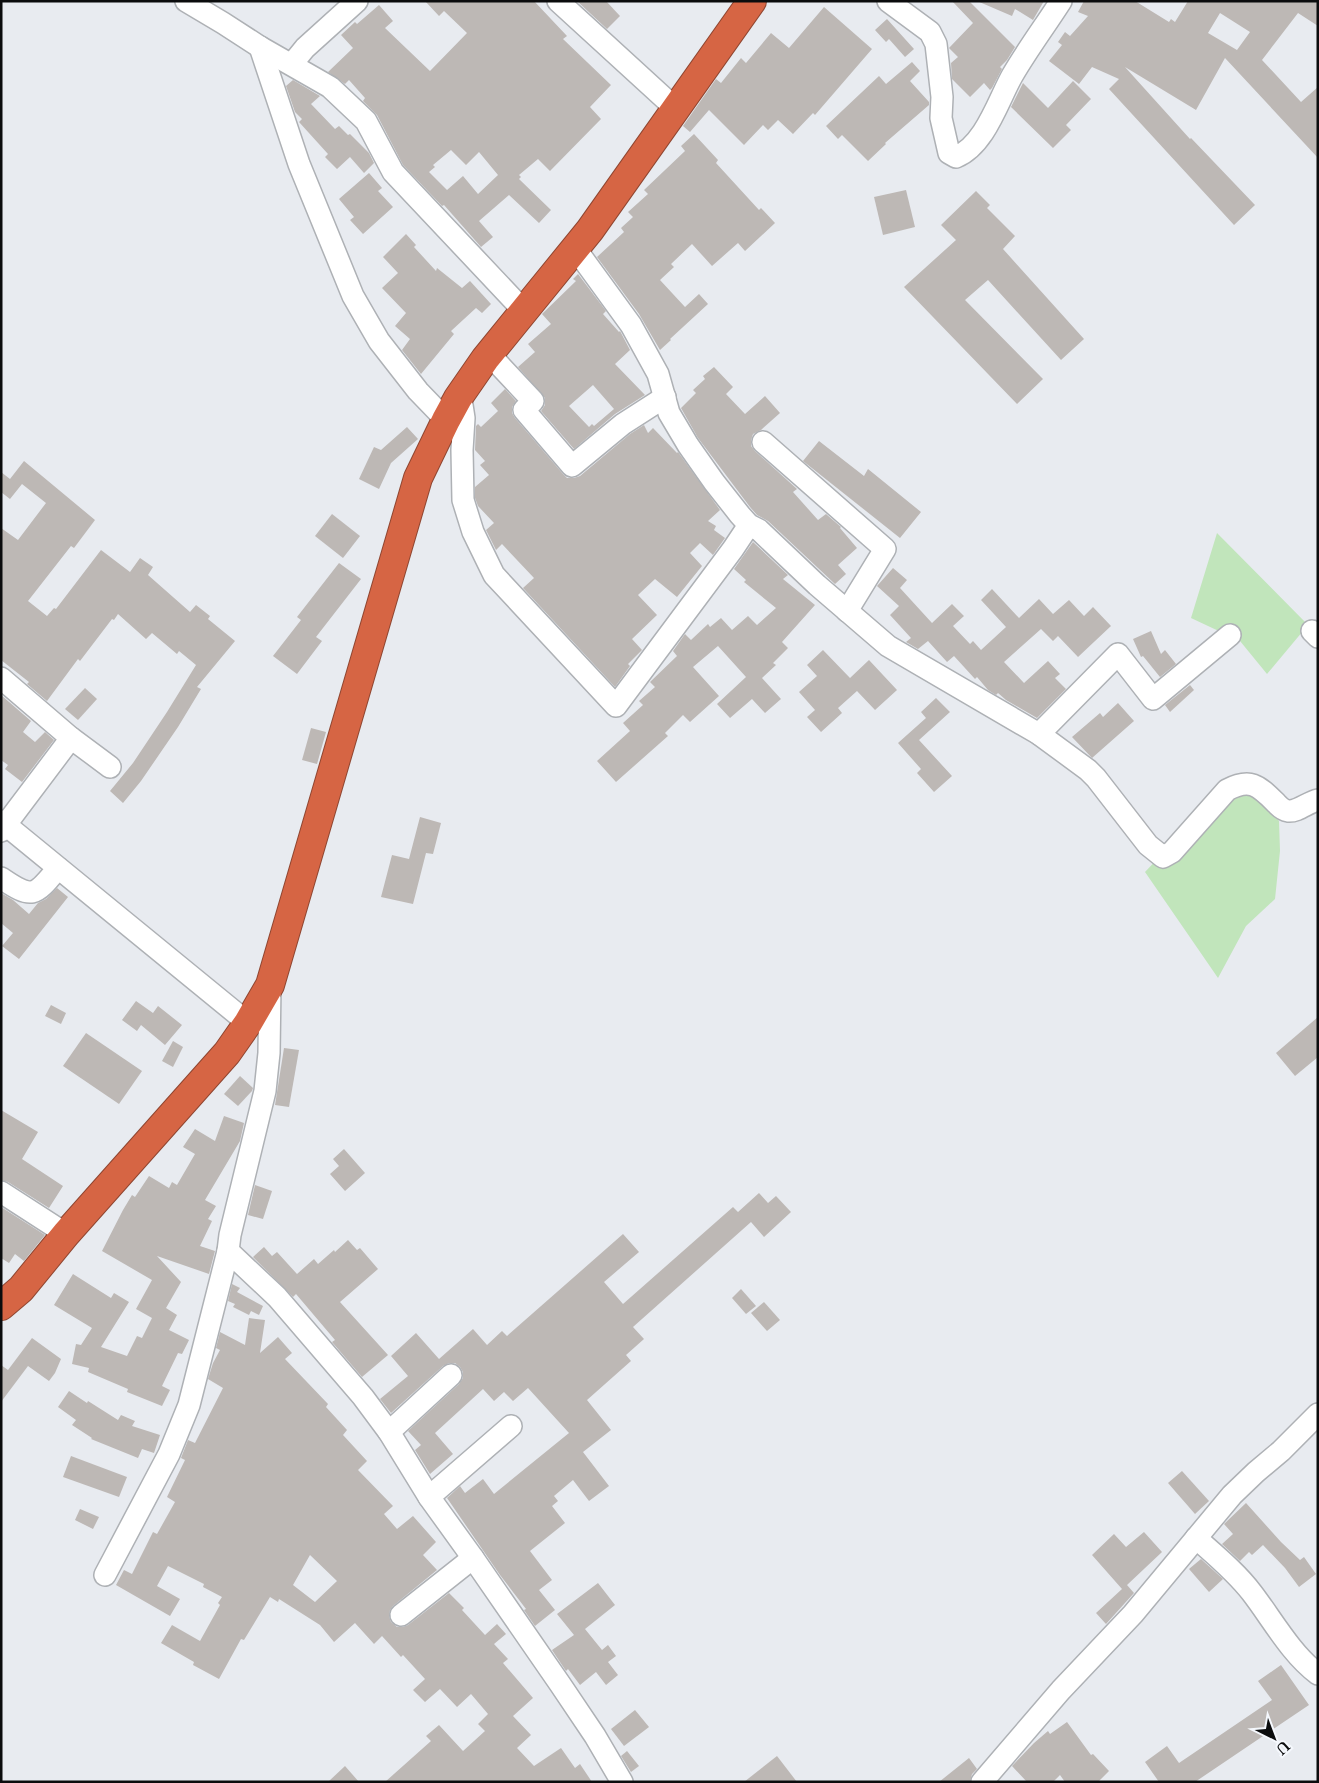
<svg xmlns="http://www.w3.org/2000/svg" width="1319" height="1783" viewBox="0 0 1319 1783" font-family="'Libre Baskerville',serif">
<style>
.green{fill:#c1e5bb}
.building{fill:#bdb8b5;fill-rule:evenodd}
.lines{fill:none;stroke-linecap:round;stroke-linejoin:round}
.minor-casing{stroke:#aeb1b5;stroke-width:24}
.highway-casing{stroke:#8f4631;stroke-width:30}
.minor{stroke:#fff;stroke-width:21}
.highway{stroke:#d66544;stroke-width:28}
</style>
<rect width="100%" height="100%" fill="#e8ebf0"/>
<!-- green -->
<g class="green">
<polygon points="1217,533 1308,625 1267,674 1240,641 1191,618"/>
<polygon points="1237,775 1279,821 1280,851 1275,899 1246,926 1218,978 1145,872"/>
</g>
<!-- building -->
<g class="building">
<path d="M 425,1 L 534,1 L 567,36 L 563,39 L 611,85 L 590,107 L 601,119 L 550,171 L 538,159 L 519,175 L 521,177 L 519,179 L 551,210 L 539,223 L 509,195 L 479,221 L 493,237 L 481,247 L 444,205 L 442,206 L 403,165 L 377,115 L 363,101 L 365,98 L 349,80 L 345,84 L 328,72 L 353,48 L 341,35 L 355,22 L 357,24 L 379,5 L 393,21 L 385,28 L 430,71 L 467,33 L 444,11 L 439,16 ZM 451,150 L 466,165 L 479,152 L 498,175 L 478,194 L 463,176 L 447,190 L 429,172 L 435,167 L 433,165 Z"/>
<polygon points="577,1 606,1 620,16 607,29"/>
<polygon points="952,1 969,1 1015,47 1007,60 1000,67 1002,69 992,88 990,90 984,83 970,97 952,79 951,63 958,57 949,48 973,23"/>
<polygon points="977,1 1044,1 1033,20 1015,9 1012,16"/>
<path d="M 1084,1 L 1135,1 L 1169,22 L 1171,19 L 1175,22 L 1188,1 L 1318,1 L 1318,26 L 1298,13 L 1262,60 L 1301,102 L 1318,87 L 1318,158 L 1225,58 L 1196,110 L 1125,67 L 1190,139 L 1191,138 L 1255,205 L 1234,225 L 1109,89 L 1119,79 L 1092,67 L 1079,84 L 1049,61 L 1062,45 L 1058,42 L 1065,32 L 1070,36 L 1088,16 L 1078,12 ZM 1220,13 L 1250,32 L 1237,50 L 1208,33 Z"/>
<polygon points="824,7 872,49 815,115 813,113 793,134 778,120 768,130 763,125 744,145 709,110 690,132 683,126 716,79 721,83 741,58 746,63 771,33 789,48"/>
<polygon points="887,19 914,49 905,57 889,39 886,42 875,30"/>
<polygon points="912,62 920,71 910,81 929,102 929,105 885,143 886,144 868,161 842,135 838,139 826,126 879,76 886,84"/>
<polygon points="293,80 320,96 311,104 335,129 339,126 348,135 350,134 369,153 374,163 364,173 350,157 337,169 325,157 328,154 299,122 302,119 295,112 286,86"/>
<polygon points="1073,81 1091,99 1066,125 1071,130 1053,148 1011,107 1023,83 1048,108"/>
<polygon points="694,134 718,160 716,163 759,210 761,208 775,223 745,251 738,243 712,266 692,244 671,264 674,267 660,280 685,307 699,294 708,304 670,339 671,340 660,350 639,314 597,257 624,232 621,228 633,217 628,212 648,194 644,190 685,151 681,146"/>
<polygon points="369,173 382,188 378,191 393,207 363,234 350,220 354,217 339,199"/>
<polygon points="906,190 915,227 883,235 874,197"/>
<polygon points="976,191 990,205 987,208 1015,236 1003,249 1084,339 1061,360 988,280 965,300 1043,379 1017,404 904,287 956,240 941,225"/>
<polygon points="406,234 416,245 414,247 436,271 437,268 462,288 470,281 491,304 482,313 476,308 451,331 454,334 421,374 402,350 410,339 395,326 406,313 382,288 398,273 383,257"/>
<path d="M 578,274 L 606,311 L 603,314 L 619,332 L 620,331 L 630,350 L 615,364 L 645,395 L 615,414 L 574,449 L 541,411 L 545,405 L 545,398 L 518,367 L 535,352 L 528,344 L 551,324 L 542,314 L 576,281 L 573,279 ZM 593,385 L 614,409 L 594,426 L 592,424 L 589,427 L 569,406 Z"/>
<polygon points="714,367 733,387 726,394 745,414 765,396 780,413 761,430 753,434 751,440 751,446 755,451 797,489 793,492 818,520 826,514 841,527 840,528 857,548 838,565 846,574 835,584 768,521 757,515 750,507 698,438 681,408 696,393 693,390 705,379 703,376"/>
<polygon points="505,389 516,401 512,407 512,413 515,418 563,474 567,478 574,478 580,476 630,434 644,425 648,433 653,428 677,453 678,452 720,510 708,521 716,526 714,530 725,538 713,555 700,543 690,553 702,566 677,597 655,579 638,595 657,615 632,639 642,650 628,664 630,666 615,687 523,588 534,578 502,544 496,550 486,530 494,523 478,506 475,498 475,487 489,475 480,465 485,461 475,450 476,426 478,424 481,427 498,411 491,403"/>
<polygon points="407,427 418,439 391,463 379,489 359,479 374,447 381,450"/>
<polygon points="819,441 864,476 868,469 921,512 900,538 803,461"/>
<polygon points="24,461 95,520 74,548 71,546 28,601 47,616 54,608 56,609 101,550 130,572 140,558 153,567 148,575 190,612 196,605 210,616 208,619 235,641 197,687 201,689 178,727 141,781 123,803 110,791 133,763 167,712 196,665 179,651 177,654 152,633 146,639 118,614 114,620 112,619 80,661 78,659 47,701 27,684 29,682 1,660 1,528 18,540 46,503 22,484 10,499 1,492 1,472 10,479"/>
<polygon points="332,514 360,536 343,558 315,536"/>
<polygon points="753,542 788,575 783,579 815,605 782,642 788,648 773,663 776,665 762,678 781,699 765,713 752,699 730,718 717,704 746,677 718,646 693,667 719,696 690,722 683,715 665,733 668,736 616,782 597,761 630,731 623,723 643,705 639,701 655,687 650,682 677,656 673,651 685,634 691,640 708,624 710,627 721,618 732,630 748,616 757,625 776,608 744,582 746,580 734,569"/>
<polygon points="339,563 361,579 316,637 322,641 297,674 273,656 301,620 297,617"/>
<polygon points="893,568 907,580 900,588 932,623 952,604 964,616 953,626 970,644 973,641 981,650 1006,627 981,600 992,589 1019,618 1039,599 1053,614 1069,600 1084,616 1093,607 1111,626 1078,657 1058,636 1053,641 1041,629 1004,662 1024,683 1048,661 1060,674 1055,678 1066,689 1037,718 1006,700 998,693 996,695 988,690 977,677 975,679 954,656 947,662 928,641 918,649 906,642 911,638 890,615 899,606 877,586"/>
<polygon points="1151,631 1161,654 1165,650 1176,664 1160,677 1143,656 1141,657 1133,639"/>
<polygon points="823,650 850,678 869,660 897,690 875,710 857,691 838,708 842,713 821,732 807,717 815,710 799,692 817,676 807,665"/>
<polygon points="1190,685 1194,690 1170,712 1165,705"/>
<polygon points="85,688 97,699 78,720 65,709"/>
<polygon points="1,695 31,721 23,732 35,742 45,732 54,740 22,782 5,769 8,765 1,760"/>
<polygon points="936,698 950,712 919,740 952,776 934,792 917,773 921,769 898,743 926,718 921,712"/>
<polygon points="1118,703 1134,721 1092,758 1072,737 1100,713 1103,717"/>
<polygon points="311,728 326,732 317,764 302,760"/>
<polygon points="420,817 441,823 433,854 426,853 413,904 381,897 392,855 409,859"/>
<polygon points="57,888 68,897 19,959 2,946 13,933 1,923 1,893 13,900 29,914 38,903 46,899"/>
<polygon points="136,1001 153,1013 158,1006 182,1025 165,1045 141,1025 137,1031 122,1020"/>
<polygon points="51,1005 66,1013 61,1024 45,1016"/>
<polygon points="1318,1017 1318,1057 1295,1076 1276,1053"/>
<polygon points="86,1033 142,1071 119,1104 63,1066"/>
<polygon points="173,1041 183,1047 173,1067 162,1061"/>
<polygon points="284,1048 299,1050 289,1107 275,1105"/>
<polygon points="240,1076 253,1088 252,1091 238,1106 224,1094"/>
<polygon points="1,1110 38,1132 22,1159 63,1186 49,1208 8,1182 1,1180"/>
<polygon points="224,1116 244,1123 240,1141 205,1200 216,1206 208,1219 212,1221 200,1246 215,1251 209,1274 157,1256 181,1282 166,1308 177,1315 169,1330 189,1340 182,1354 178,1353 162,1386 170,1390 162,1406 127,1392 128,1389 88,1372 89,1368 72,1364 76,1344 81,1345 92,1328 54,1305 73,1274 111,1298 114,1293 129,1302 101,1347 127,1356 137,1336 142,1338 152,1318 136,1309 152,1280 102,1251 123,1210 132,1195 135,1197 149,1176 169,1188 172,1182 177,1185 195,1154 183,1147 195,1129 215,1141"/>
<polygon points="344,1149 365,1173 345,1191 330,1174 339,1166 333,1159"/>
<polygon points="255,1185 272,1191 263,1219 248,1215"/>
<polygon points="759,1193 768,1203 776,1196 791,1212 764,1237 751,1222 633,1327 644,1339 626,1355 631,1361 587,1400 611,1430 583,1452 609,1486 589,1501 573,1480 554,1496 558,1501 552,1506 565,1523 530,1551 552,1580 539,1590 555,1610 535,1626 524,1610 526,1609 500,1575 447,1498 460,1486 465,1493 483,1479 494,1494 569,1433 528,1388 513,1401 504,1392 494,1401 483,1389 435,1433 453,1454 430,1474 415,1450 421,1445 408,1431 459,1384 463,1378 463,1372 460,1367 455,1363 449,1363 443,1366 391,1413 380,1399 408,1376 391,1356 416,1333 439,1359 473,1329 487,1345 502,1331 507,1336 623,1234 639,1252 604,1282 623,1304 733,1207 738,1212"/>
<polygon points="1,1207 45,1235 24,1261 15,1254 9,1263 1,1258"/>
<polygon points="348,1240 357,1250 360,1248 378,1269 340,1302 388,1355 362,1377 332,1342 335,1340 296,1294 293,1297 253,1257 264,1247 272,1256 277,1252 297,1274 314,1259 318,1264 334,1250 335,1252"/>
<polygon points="232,1284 240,1288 237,1292 263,1306 259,1315 251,1311 249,1315 233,1307 235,1304 228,1301"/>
<polygon points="741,1289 756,1306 746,1314 732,1298"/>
<polygon points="764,1302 780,1320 767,1331 751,1313"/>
<path d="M 249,1318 L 265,1320 L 260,1353 L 278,1337 L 292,1353 L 285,1359 L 328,1404 L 326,1407 L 347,1430 L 343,1435 L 367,1461 L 358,1470 L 393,1506 L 384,1514 L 397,1529 L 413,1516 L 436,1542 L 423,1555 L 437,1570 L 393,1606 L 390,1610 L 389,1616 L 391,1622 L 397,1627 L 403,1627 L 408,1625 L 449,1593 L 464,1608 L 462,1610 L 485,1635 L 497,1624 L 506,1634 L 494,1644 L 508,1659 L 503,1663 L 533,1698 L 513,1716 L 531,1735 L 517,1748 L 534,1766 L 561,1748 L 575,1768 L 580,1764 L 592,1782 L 385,1782 L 431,1741 L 426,1736 L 439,1725 L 463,1751 L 485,1731 L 478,1724 L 488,1714 L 471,1694 L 457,1707 L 440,1689 L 425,1702 L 413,1690 L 425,1679 L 403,1655 L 401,1657 L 382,1636 L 374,1644 L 355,1623 L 334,1642 L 320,1625 L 279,1599 L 278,1602 L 270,1597 L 244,1640 L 241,1639 L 219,1679 L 193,1665 L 194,1662 L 161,1643 L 172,1625 L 200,1641 L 220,1605 L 218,1603 L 222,1597 L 203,1587 L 204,1584 L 168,1566 L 157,1586 L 180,1599 L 170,1616 L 116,1585 L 124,1570 L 132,1574 L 153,1532 L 157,1534 L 175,1502 L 167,1497 L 185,1460 L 181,1458 L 188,1440 L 195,1443 L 223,1388 L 208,1379 L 213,1363 L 220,1350 L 216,1348 L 220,1332 L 245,1345 ZM 310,1555 L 337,1581 L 315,1602 L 293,1585 Z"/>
<polygon points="32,1338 61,1359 55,1373 49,1381 28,1366 1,1402 1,1365 8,1370"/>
<polygon points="69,1391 87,1403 88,1401 118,1420 121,1415 135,1421 132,1426 160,1435 154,1453 142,1449 138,1458 91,1439 92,1438 72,1425 76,1420 58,1407"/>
<polygon points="71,1456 127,1477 119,1497 63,1477"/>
<polygon points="1182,1471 1209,1501 1195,1514 1168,1483"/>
<polygon points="1246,1503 1281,1542 1300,1560 1304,1557 1316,1574 1299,1587 1285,1568 1263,1545 1252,1555 1249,1552 1240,1561 1222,1544 1233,1534 1224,1524"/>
<polygon points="80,1509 99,1517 93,1529 75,1520"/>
<polygon points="1144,1532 1162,1552 1127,1585 1134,1593 1106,1624 1096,1613 1122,1589 1092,1555 1114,1534 1126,1547"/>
<polygon points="1201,1559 1223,1579 1209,1592 1189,1569"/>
<polygon points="598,1583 615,1605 585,1629 602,1650 608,1645 616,1656 608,1662 618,1675 606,1685 596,1672 580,1685 568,1669 566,1671 552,1650 574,1635 557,1614"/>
<polygon points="1281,1665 1309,1705 1195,1782 1159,1782 1145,1762 1167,1746 1179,1763 1272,1700 1258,1681"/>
<polygon points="635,1710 649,1727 624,1746 611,1729"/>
<polygon points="1067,1722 1091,1755 1093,1754 1109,1771 1098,1782 1065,1782 1060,1775 1053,1782 1027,1782 1012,1766 1034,1743 1048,1731 1050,1734"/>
<polygon points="627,1751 639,1766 631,1772 621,1756"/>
<polygon points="777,1756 797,1782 744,1782"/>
<polygon points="969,1758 977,1769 972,1774 970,1782 939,1782"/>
<polygon points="345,1766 359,1782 328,1782"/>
</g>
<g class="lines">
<defs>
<g id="minor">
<polyline points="186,1 223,23 260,47 330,87 366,121 393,172 524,311"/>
<polyline points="558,1 675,108"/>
<path d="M 888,1 L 930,32 L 936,44 L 942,97 L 941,118 L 949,153 L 956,157 C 985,145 998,101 1012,76 C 1027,50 1045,26 1061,1"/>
<polyline points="260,47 299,164 353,296 379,341 418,391 446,420"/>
<polyline points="292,64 305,48 357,1"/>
<path d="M 575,248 L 631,325 L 658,374 L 669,413 L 688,445 L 714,482 L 740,515 L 749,525 L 759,530 L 817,585 L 888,646 L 1039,734 L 1088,770 L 1096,778 L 1148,845 L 1163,857 L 1172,852 L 1227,790 C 1250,778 1258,785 1275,802 C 1279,806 1282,810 1288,811 C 1298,812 1308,802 1318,800"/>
<polyline points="489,354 533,401 524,410 572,466 623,424 665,397"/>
<polyline points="458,398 462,405 464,418 462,450 463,500 473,532 494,575 616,706 733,549 749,525"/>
<polyline points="763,442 885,549 847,611"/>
<polyline points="1312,631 1318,637"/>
<polyline points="1,678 71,738 1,831"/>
<polyline points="1039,734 1118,654 1153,699 1230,635"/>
<polyline points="71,738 110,767"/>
<polyline points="1,821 248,1023"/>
<path d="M 1,878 C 33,900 35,896 58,868"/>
<polyline points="270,985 269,1053 265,1091 230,1235 228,1251 277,1297 363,1397 389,1432 429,1497 473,1558 560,1684 595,1736 622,1782"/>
<polyline points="1,1192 66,1234"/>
<polyline points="389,1432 451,1375"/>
<polyline points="429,1497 511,1426"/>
<path d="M 1196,1538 C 1215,1555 1236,1572 1252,1593 C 1272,1619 1291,1654 1318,1674"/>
<polyline points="105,1575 169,1454 189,1405 228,1251"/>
<polyline points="401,1615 473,1558"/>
<polyline points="982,1782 1061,1690 1133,1614 1232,1495 1256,1472 1281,1451 1318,1414"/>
</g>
<polyline id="highway" points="1,1306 21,1289 66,1234 227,1053 248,1023 270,985 418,478 446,420 458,398 485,359 590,230 752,1"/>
</defs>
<!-- minor casing -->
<use href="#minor" class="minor-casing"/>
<!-- highway casing -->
<use href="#highway" class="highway-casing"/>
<!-- minor -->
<use href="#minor" class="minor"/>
<!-- highway -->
<use href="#highway" class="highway"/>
</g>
<!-- border -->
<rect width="1319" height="1783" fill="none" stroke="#0b0c0d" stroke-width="5"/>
<!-- north arrow -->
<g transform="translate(1274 1738) rotate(138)" stroke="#f5f8fd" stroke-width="4" paint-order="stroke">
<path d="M0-4L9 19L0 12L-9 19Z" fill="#0b0c0d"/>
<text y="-8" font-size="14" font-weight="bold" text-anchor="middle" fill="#0b0c0d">U</text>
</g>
</svg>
